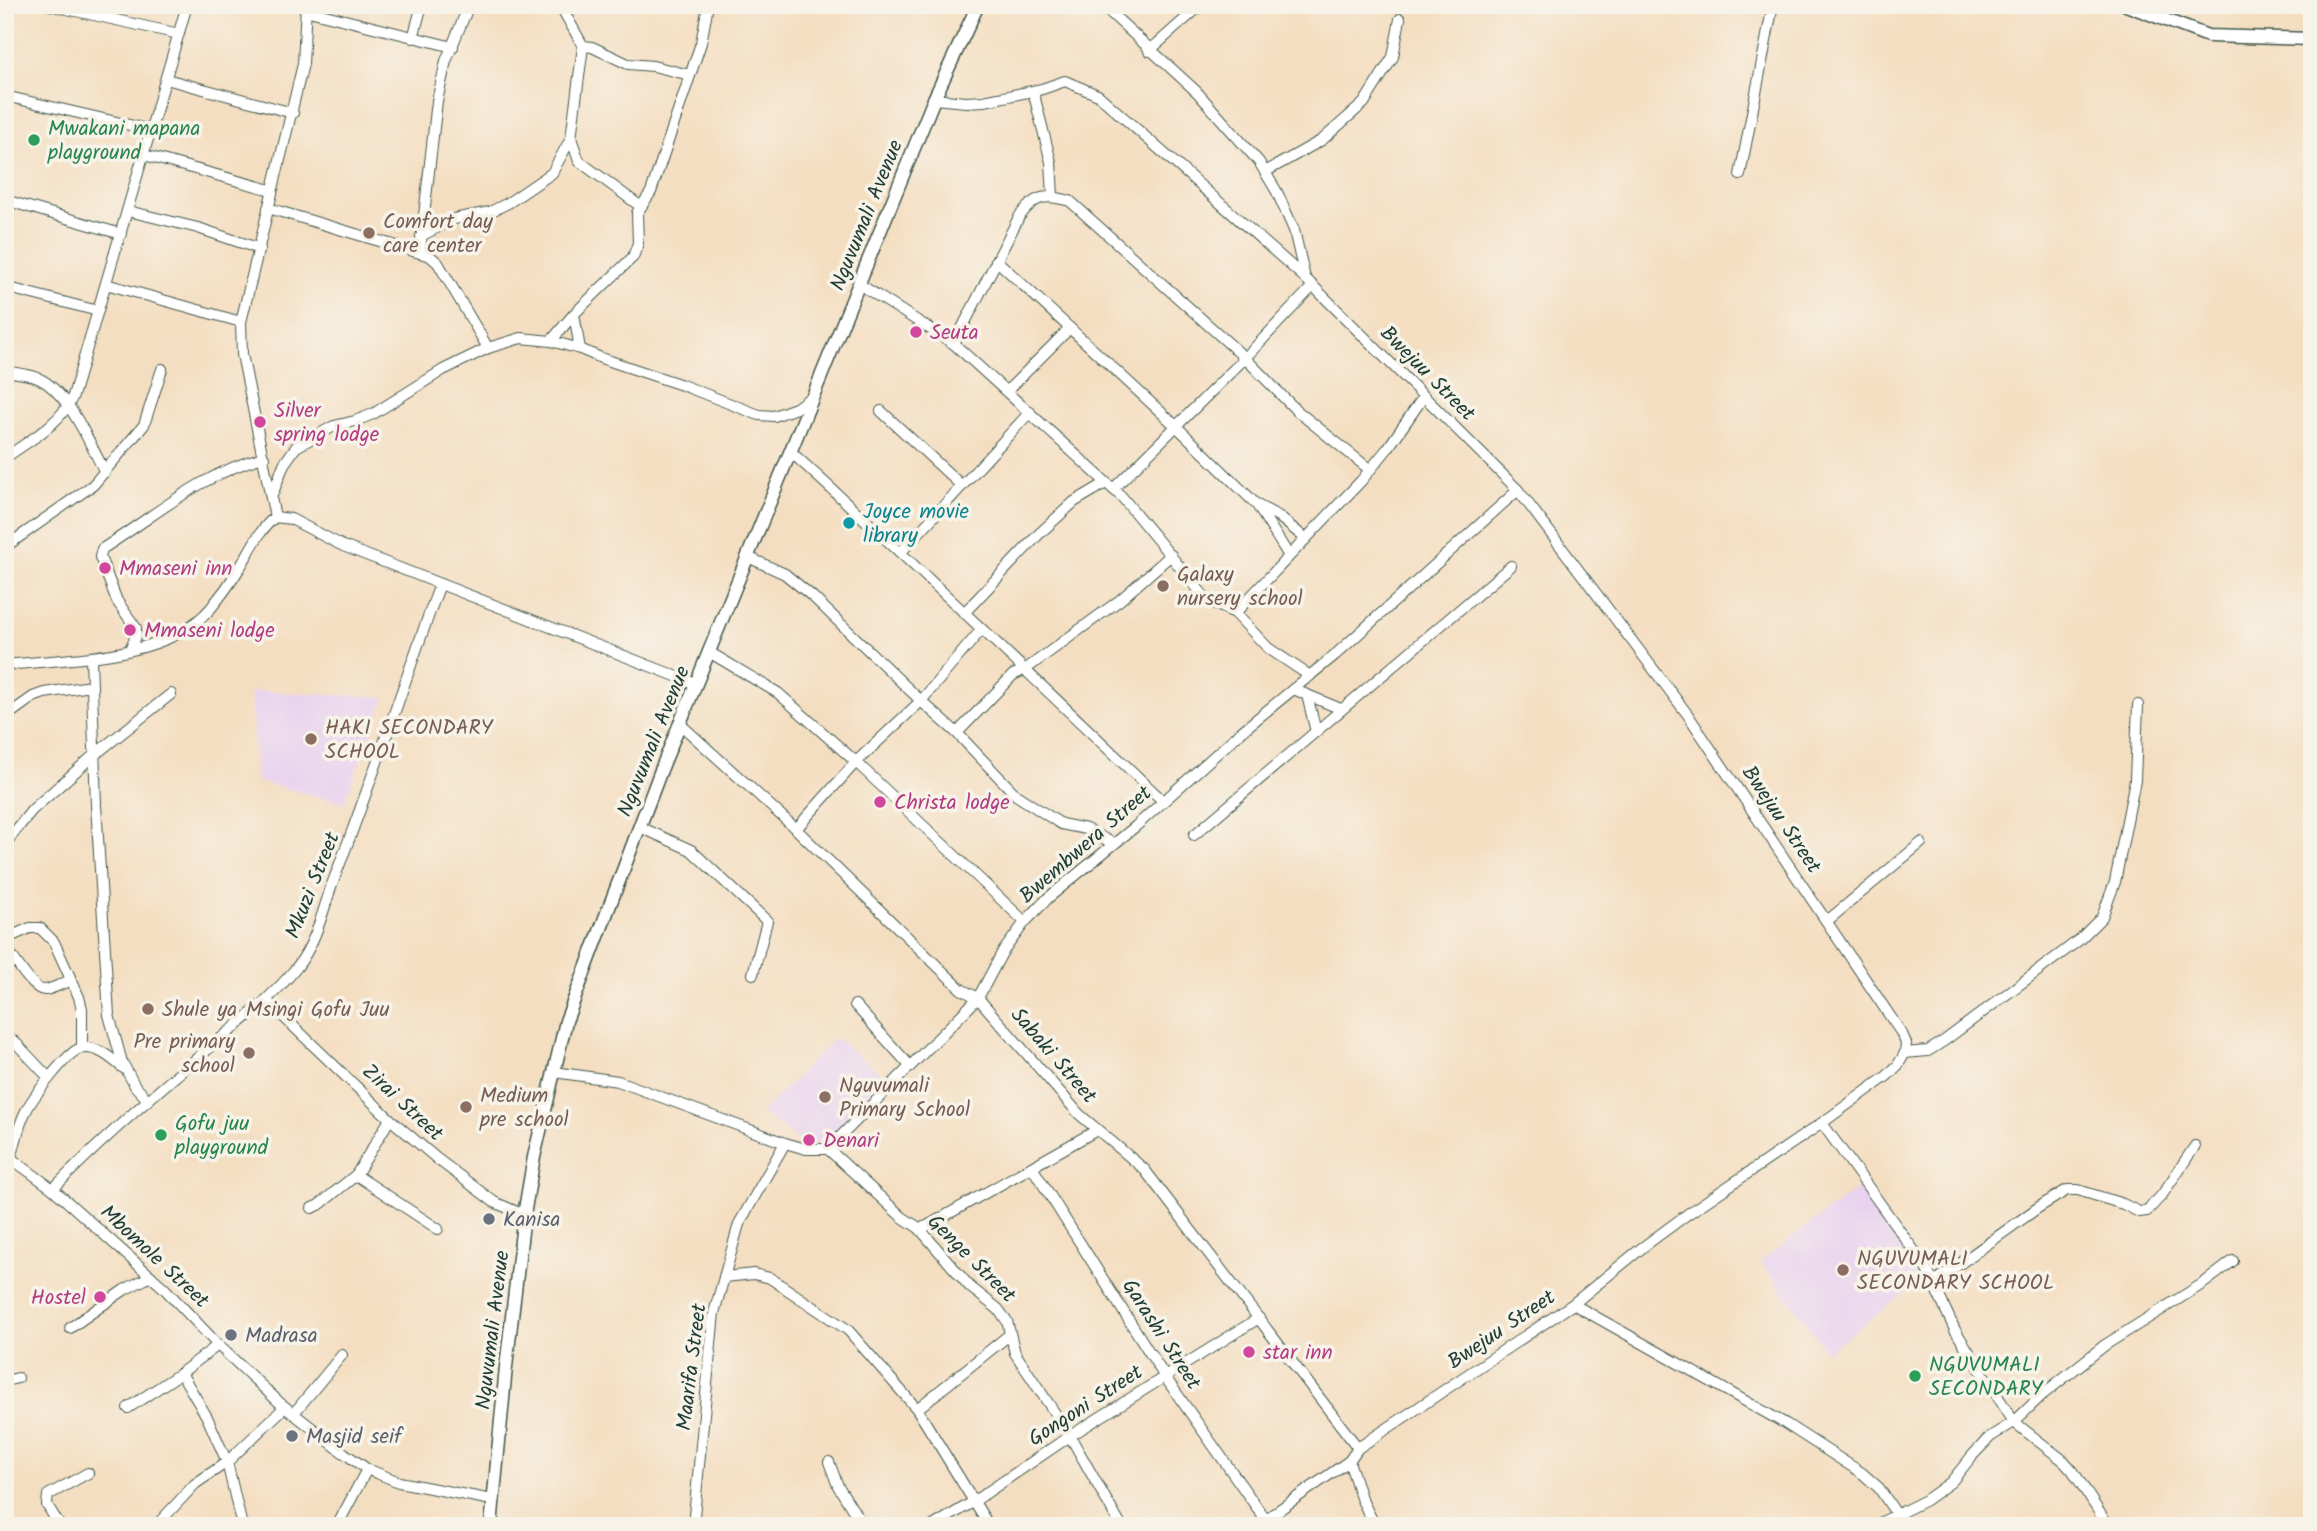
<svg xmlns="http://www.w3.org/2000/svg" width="2317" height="1531" viewBox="0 0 2317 1531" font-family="Kalam,sans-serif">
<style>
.built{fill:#e8d2ef}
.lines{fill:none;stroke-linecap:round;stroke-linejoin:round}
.minor-casing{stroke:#3f5549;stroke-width:12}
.tertiary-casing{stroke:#3f5549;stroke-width:15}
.minor{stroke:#fff;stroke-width:10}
.tertiary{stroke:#fff;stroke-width:12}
.leisure-dot{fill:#2e9e5b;stroke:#f7f3e8;stroke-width:2.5}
.education-dot{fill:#8d6e63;stroke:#f7f3e8;stroke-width:2.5}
.hotel-dot{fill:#d1479c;stroke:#f7f3e8;stroke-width:2.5}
.culture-dot{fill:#0f9aa8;stroke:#f7f3e8;stroke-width:2.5}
.worship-dot{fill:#6b7280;stroke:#f7f3e8;stroke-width:2.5}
.labels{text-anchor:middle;stroke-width:7;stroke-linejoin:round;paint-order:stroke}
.leisure-label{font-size:21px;fill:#27864d;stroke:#f7f3e8;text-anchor:start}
.street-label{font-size:21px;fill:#1f3d34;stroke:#f7f3e8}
.education-label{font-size:21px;fill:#785e54;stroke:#f7f3e8;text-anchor:start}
.hotel-label{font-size:21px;fill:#b23c85;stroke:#f7f3e8;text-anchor:start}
.culture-label{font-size:21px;fill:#0d838f;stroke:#f7f3e8;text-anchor:start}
.worship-label{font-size:21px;fill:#5b616d;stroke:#f7f3e8;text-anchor:start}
</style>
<rect width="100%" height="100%" fill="#f7f3e8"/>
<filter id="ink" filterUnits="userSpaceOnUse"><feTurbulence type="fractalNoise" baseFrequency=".0143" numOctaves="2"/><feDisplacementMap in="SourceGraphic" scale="14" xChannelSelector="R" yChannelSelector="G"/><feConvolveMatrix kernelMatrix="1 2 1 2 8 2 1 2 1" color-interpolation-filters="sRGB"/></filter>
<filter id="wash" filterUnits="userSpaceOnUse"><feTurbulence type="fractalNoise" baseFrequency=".00686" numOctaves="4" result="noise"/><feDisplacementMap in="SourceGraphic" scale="28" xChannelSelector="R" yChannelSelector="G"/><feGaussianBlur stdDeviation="1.57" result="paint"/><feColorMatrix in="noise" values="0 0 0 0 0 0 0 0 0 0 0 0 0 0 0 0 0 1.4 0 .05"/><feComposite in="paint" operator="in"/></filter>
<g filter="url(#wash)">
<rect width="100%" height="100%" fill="#f4dec1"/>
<!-- built -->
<g class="built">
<polygon points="251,691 385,697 344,803 256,781"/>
<polygon points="835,1038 890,1080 826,1144 805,1146 761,1113"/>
<polygon points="1858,1188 1925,1278 1827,1352 1760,1262"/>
</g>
</g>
<g filter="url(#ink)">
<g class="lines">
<defs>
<g id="minor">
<polyline points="49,5 179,34"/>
<polyline points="560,5 583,46 571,138 579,161 640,206"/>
<polyline points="1102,5 1197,92 1259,162 1277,192 1294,230 1305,278 1518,490 1688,715 1902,1034 1906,1043 1905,1053 1898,1065 1887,1076 1822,1123 1689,1213 1643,1247 1573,1304 1358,1448 1349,1461 1256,1526"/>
<polyline points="305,10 453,47"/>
<polyline points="5,22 10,5"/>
<polyline points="413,38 422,5"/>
<polyline points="583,46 592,47 628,64 653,66 690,75"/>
<polyline points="1149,51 1201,5"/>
<polyline points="166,79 293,113"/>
<polyline points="1033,91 1051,162 1053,196"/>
<polyline points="5,96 151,130"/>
<polyline points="934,99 966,102 984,101 1042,89 1065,81 1098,95 1305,278"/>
<polyline points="144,155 271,190"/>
<polyline points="1265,172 1322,140 1364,103 1393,57 1400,19"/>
<polyline points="1740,175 1773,5"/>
<polyline points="5,200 121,234"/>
<polyline points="268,208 430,256 438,263 488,348"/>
<polyline points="128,211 198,228 260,249"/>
<polyline points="421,236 454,219 490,212 508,203 552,173 571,138"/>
<polyline points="420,251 437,101 446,61 469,5"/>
<polyline points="996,260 1176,426 1257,505 1278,516 1306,539"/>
<polyline points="106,284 241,322"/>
<polyline points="859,284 954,344 1122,497 1208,601 1235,613 1268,648 1310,676"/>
<polyline points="5,287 98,311"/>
<polyline points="574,314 580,349"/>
<polyline points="551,341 574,314 633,257 638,243 637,213 651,192 701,43 708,5"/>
<path d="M 954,344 L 1019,217 C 1035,195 1045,194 1070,201 L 1245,358 L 1296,410 L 1369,469"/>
<path d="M 5,371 C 16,373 28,374 38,378 C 69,392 89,443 105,472"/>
<polyline points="1007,391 1070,328"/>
<polyline points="881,411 962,486"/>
<path d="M 791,452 C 917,566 1040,684 1163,801"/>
<path d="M 5,458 C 28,441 61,424 73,396 L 187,5"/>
<polyline points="1113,489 1245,358 1313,286"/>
<polyline points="271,498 242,354 241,322 303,64 306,5"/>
<polyline points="1257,505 1289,556"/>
<polyline points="275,517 271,498 284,464 296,447 334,426 355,421 373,414 443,370 488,348 521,338 551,341 580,349 601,358 682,385 759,415 774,416 796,408 815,394"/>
<polyline points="5,547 93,485 144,425 162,369"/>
<polyline points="901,552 1030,412"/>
<polyline points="748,557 785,574 813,597 921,701 957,733 1016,795 1061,824 1086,829 1114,844"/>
<polyline points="964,613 1039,534 1074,502 1106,483"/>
<polyline points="1235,613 1361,481 1388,448 1424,396"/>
<path d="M 130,649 L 136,636 L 136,628 L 117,601 L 100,557 L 102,549 C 153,517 204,472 264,457"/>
<polyline points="709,652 778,693 856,762 1025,922"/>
<polyline points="91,658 96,805 109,1015 122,1062 135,1086 148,1100"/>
<path d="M 5,665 C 68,658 167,660 211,608 C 221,596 231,582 239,569 C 251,550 258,531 275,517 L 291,519 L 343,546 L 696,684"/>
<polyline points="1293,689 1341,709"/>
<polyline points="1307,695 1316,732"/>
<polyline points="5,717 33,697 44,693 91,686"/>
<polyline points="680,724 796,829 961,989 978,998 1079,1114 1144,1169 1358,1448"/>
<polyline points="957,733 1013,675 1026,669 1120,600 1171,555"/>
<polyline points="640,827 691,850 767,921 753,974"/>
<polyline points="796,829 856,762 921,701 981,630"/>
<polyline points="1194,835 1511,566"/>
<polyline points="5,844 32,810 93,756 171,694"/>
<polyline points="1827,921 1921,843"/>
<polyline points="5,939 30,928 40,928 54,942 79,997 82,1009 82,1048"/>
<path d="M 5,946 C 12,955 33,992 45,990 C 53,989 63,983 71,980"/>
<polyline points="267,1001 390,1119 436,1158 494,1202 524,1215"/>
<polyline points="855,1005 910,1066"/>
<polyline points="5,1036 15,1042 49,1078"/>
<polyline points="1905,1053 1928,1051 1944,1041 2079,940 2102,917 2115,882 2135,780 2138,705"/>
<polyline points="554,1072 618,1081 785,1143 806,1149 828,1149 978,998 1002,953 1025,922 1048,898 1136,826 1242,731 1335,655 1518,490"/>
<polyline points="1822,1123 1925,1266 1955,1330 2014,1422 2064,1461 2073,1471 2108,1526"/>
<polyline points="828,1149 902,1217 919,1228 970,1287 998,1309 1007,1321 1015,1353 1070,1436 1121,1526"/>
<polyline points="5,1154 53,1189 164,1288 218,1345 280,1403 344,1453 367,1469 399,1482 492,1500"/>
<path d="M 11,1158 C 16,1143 18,1125 26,1111 C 32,1098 68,1052 79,1049 C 96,1044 111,1058 123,1068"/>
<polyline points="1032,1167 1165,1377 1265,1519"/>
<polyline points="356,1175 438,1229"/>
<path d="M 53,1189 C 98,1143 146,1101 195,1060 C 230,1030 268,1003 297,967 C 317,941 323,909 334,879 C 372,782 404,682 440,584"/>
<polyline points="312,1208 319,1205 356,1175 390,1119"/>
<polyline points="919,1228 927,1226 1097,1130"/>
<polyline points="724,1277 754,1274 770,1278 848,1330 917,1409 989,1526"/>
<polyline points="1933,1283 2039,1207 2067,1190 2078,1190 2123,1204 2139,1212 2147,1211 2162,1195 2195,1146"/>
<polyline points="1573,1304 1786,1424 1862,1473 1879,1488 1897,1515"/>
<polyline points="70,1328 124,1290 151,1276"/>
<polyline points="181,1373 207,1417 227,1462 242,1526"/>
<polyline points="5,1381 18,1378"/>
<polyline points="128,1408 181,1373 218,1345"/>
<polyline points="917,1409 1009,1335"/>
<polyline points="294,1413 342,1355"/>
<polyline points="1349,1461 1361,1498 1375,1526"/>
<polyline points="829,1462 838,1486 863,1526"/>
<polyline points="60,1526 47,1505 48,1495 88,1473"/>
<polyline points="156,1526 195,1484 227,1462 285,1407"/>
<polyline points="337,1526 367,1469"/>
<polyline points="693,1526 714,1313 739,1224 785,1143"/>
<polyline points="933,1526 973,1502 1070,1436 1259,1318"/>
<polyline points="1874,1526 1926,1500 1951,1482 1972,1456 1990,1437 2014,1422 2042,1395 2105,1345 2204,1283 2233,1261"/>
</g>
<g id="tertiary">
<polyline points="2126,5 2208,36 2312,39"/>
<polyline points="491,1526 506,1367 524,1215 534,1157 566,1021 661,770 721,622 934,99 978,5"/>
</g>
</defs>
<!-- minor casing -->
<use href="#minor" class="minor-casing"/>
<!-- tertiary casing -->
<use href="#tertiary" class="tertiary-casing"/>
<!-- minor -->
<use href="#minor" class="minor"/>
<!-- tertiary -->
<use href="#tertiary" class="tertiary"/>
</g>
</g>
<!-- markers -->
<g class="leisure-dot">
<circle cx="34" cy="140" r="7"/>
<circle cx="161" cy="1135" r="7"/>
<circle cx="1915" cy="1376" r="7"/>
</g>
<g class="education-dot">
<circle cx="369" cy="233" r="7"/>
<circle cx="1163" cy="586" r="7"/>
<circle cx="311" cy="739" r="7"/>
<circle cx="148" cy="1009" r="7"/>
<circle cx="249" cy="1053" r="7"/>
<circle cx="825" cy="1097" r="7"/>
<circle cx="466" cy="1107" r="7"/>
<circle cx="1843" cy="1270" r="7"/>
</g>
<g class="hotel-dot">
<circle cx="916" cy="332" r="7"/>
<circle cx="260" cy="422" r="7"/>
<circle cx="105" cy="568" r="7"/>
<circle cx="130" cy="630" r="7"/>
<circle cx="880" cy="802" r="7"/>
<circle cx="809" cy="1140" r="7"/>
<circle cx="100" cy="1297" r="7"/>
<circle cx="1249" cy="1352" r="7"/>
</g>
<circle class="culture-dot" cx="849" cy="523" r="7"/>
<g class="worship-dot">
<circle cx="489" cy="1219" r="7"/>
<circle cx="231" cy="1335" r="7"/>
<circle cx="292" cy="1436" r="7"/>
</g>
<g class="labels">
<!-- leisure labels -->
<g class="leisure-label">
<text x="48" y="135">Mwakani mapana<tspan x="48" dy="24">playground</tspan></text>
<text x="175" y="1130">Gofu juu<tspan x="175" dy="24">playground</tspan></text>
<text x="1929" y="1371">NGUVUMALI<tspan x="1929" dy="24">SECONDARY</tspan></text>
</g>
<!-- street labels -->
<g class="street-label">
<text transform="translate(866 215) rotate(-68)" y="7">Nguvumali Avenue</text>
<text transform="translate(1428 373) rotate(45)" y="7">Bwejuu Street</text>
<text transform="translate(653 741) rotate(-68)" y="7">Nguvumali Avenue</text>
<text transform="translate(1782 819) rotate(56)" y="7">Bwejuu Street</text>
<text transform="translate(1085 844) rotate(-41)" y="7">Bwembwera Street</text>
<text transform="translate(312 885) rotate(-68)" y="7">Mkuzi Street</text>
<text transform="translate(1054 1055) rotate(49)" y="7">Sabaki Street</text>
<text transform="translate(403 1102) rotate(43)" y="7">Zirai Street</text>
<text transform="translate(155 1256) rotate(43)" y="7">Mbomole Street</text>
<text transform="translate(972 1258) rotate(45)" y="7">Genge Street</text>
<text transform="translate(1501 1329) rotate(-34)" y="7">Bwejuu Street</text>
<text transform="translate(492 1330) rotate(-83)" y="7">Nguvumali Avenue</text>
<text transform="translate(1162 1334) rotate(57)" y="7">Garashi Street</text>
<text transform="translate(691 1367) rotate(-83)" y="7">Maarifa Street</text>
<text transform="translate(1085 1405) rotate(-33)" y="7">Gongoni Street</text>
</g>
<!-- education labels -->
<g class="education-label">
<text x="383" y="228">Comfort day<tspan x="383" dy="24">care center</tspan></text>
<text x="1177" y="581">Galaxy<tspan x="1177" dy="24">nursery school</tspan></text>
<text x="325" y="734">HAKI SECONDARY<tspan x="325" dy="24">SCHOOL</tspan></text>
<text x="162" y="1016">Shule ya Msingi Gofu Juu</text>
<text x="235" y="1048" text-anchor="end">Pre primary<tspan x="235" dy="24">school</tspan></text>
<text x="839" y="1092">Nguvumali<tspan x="839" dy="24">Primary School</tspan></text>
<text x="480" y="1102">Medium<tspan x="480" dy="24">pre school</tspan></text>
<text x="1857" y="1265">NGUVUMALI<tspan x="1857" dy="24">SECONDARY SCHOOL</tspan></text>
</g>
<!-- hotel labels -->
<g class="hotel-label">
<text x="930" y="339">Seuta</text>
<text x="274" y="417">Silver<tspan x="274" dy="24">spring lodge</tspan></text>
<text x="119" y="575">Mmaseni inn</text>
<text x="144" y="637">Mmaseni lodge</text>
<text x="894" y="809">Christa lodge</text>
<text x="823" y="1147">Denari</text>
<text x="86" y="1304" text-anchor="end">Hostel</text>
<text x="1263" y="1359">star inn</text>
</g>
<!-- culture labels -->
<g class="culture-label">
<text x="863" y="518">Joyce movie<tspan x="863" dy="24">library</tspan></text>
</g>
<!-- worship labels -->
<g class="worship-label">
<text x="503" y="1226">Kanisa</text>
<text x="245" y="1342">Madrasa</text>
<text x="306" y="1443">Masjid seif</text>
</g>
</g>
<!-- margin -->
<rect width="2317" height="1531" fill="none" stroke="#f7f3e8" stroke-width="28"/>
</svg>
